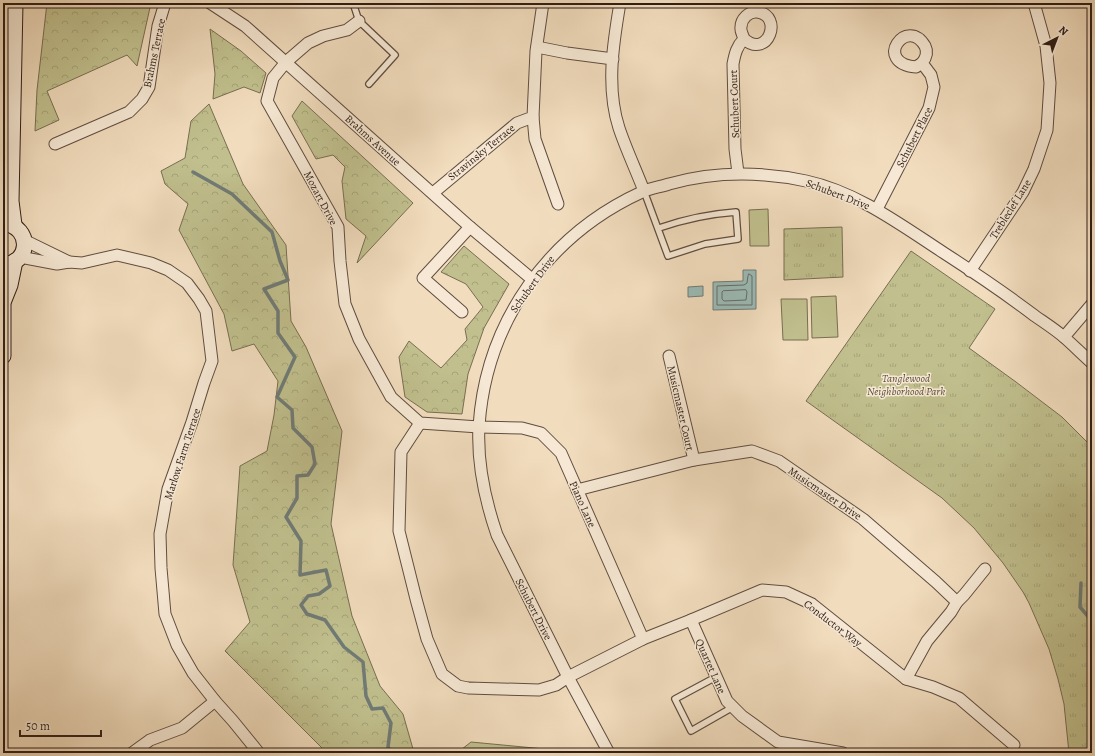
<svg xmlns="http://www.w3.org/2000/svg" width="1095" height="756" viewBox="0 0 1095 756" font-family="Alegreya,serif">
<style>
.green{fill:#c0bf8d;stroke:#786e52}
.forest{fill:url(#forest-crowns);stroke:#786e52}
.park{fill:url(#park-tufts);stroke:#786e52}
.water{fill:#9bbab6;stroke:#707b76}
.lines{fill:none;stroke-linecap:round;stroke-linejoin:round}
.shore{stroke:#656c66;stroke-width:1}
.stream{stroke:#707b76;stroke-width:3.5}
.lane-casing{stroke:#604d40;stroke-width:8}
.street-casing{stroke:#604d40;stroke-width:13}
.secondary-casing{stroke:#2f1d16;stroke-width:17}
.lane{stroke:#f6e8d4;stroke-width:5.5}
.street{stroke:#f6e8d4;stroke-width:11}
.secondary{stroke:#f6e8d4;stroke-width:15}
.labels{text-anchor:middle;stroke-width:3;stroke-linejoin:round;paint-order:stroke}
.street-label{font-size:11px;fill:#2f1d16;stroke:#f6e8d4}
.park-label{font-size:11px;font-style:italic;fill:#5a4e3a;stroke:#f6e8d4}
</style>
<defs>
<pattern id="forest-crowns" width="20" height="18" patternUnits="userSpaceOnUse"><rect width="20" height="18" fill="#c0bf8d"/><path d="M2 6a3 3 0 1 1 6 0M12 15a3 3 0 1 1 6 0" fill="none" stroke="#a5a479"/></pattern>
<pattern id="park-tufts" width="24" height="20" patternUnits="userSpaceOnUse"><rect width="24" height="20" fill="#c0bf8d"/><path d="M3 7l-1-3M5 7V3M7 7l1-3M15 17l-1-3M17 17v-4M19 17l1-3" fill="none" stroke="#a5a479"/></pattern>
</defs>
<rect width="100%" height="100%" fill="#f1dcbd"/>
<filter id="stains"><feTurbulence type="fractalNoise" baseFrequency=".005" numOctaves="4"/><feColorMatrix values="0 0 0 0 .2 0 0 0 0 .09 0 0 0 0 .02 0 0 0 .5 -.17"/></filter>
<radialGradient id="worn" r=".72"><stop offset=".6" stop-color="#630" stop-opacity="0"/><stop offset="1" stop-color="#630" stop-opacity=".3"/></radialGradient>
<!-- green -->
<g class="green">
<polygon points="768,209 769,246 750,246 749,210"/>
<polygon points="836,296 838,337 812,338 811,297"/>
<polygon points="781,299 807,299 808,340 783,340"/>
</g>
<!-- forest -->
<g class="forest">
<polygon points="47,3 151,3 137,66 127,55 47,91 59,120 35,131 37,90"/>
<polygon points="210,29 241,51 266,73 260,93 244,87 213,99 215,74"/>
<polygon points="302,101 413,203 357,263 366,236 346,219 342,181 345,167 333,155 316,159 292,116"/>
<polygon points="209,104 243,184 286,245 291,321 306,347 342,431 331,524 352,616 380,686 403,714 413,749 457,753 471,742 555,750 553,753 327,753 225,651 250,622 233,565 240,466 267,451 274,415 278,381 254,344 232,351 224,314 179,230 188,204 165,184 161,171 185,158 191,121"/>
<polygon points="464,246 509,284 484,328 468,374 462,414 427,412 405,397 399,357 409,341 441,368 467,340 465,329 483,307 466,284 441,272"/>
</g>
<!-- park -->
<g class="park">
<polygon points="842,227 843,277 784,280 784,229"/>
<polygon points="911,251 995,309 969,348 1016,382 1062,417 1092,447 1092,753 1069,753 1064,704 1058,679 1049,649 1029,603 1023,592 1003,563 974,528 942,498 806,401"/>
</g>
<!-- water -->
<g class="water">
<polygon points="743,270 756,270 756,309 713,310 713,282 743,281"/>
<polygon points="703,286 703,296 688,297 688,287"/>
</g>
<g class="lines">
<!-- shore -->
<g class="shore">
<polygon points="749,274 752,276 752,305 717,305 717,286 744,285 747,283 748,276"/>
<polygon points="746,290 747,292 746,300 724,301 722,299 722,292 723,291"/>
</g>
<!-- stream -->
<g class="stream">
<polyline points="193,172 232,194 272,232 280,261 288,280 264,289 278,311 278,333 295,357 277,397 292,410 293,428 312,447 315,464 308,475 297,476 297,498 286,517 301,541 300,575 326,570 330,586 319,594 308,596 301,605 307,614 325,620 344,647 363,662 366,696 372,709 383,708 391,723 388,747 392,753"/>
<polyline points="1081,583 1080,607 1092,621"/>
</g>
<defs>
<g id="lane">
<polyline points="353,3 359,21 395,55 369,84"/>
<path d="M 644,191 L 668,256 L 705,244 L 738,239 L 736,212 C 708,214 685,219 659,228"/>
<polyline points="716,677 675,699 691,731 733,707"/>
</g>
<g id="street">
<polyline points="210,3 245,26 470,227 533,280"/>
<path d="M 620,3 C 613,44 606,88 619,128 C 626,149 636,170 644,191"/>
<polyline points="359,21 347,30 323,36 308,43 286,62 273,78 267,101 338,227 340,261 345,304 359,339 391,397 420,423 479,427 522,428 541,433 561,453 643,639"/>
<polyline points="537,47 567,53 613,59"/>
<polyline points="533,117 535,139 558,204"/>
<polyline points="55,144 129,112 142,99 149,87 158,26 165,3"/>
<path d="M 738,173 L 735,149 L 733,64 C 735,53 737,46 744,39 C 768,60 784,15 757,12 C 749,11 741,19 741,27 C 740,31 743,35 744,39"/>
<polyline points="433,193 517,123 533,117 536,51 543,3"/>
<path d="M 877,209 L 929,108 L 934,87 L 931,75 L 922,63 C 926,58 928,52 925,46 C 907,15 872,63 916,67 L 922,63"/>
<polyline points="24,240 69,262"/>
<polyline points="20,257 57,264 69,262 82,263 117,255 151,263 168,270 187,283 199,299 206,311 212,361 204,383 192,422 168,489 160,534 161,568 165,614 177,645 193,673 215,701 233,721 259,753"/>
<polyline points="970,271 1023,192 1034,169 1047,130 1050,83 1046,46 1034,3"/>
<polyline points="462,312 423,278 470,227"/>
<polyline points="1064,337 1092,304"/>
<polyline points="669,356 694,460"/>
<polyline points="420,423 401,452 399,531 416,599 427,639 442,674 458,686 468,688 539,690 556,685 568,677 643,639 691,620 762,590 786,592 812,604 906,679 933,687 959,698 1014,745"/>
<polyline points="577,490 694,460 752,451 779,461 863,519 936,582 957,602 951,612 927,641 906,679"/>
<polyline points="957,602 964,595 985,569"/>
<polyline points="691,620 727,701 742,716 778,742 843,753"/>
<polyline points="132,753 150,740 182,728 215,701"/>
<path d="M 609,753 L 568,677 L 497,535 C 485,500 477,462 479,426 C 486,322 548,235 642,192 C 650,188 660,187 669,184 C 715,171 759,171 806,181 C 857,192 901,225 944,253 C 975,273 1006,294 1035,316 C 1045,323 1056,330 1065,338 C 1074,346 1083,355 1092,363"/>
</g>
<g id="secondary">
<path d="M 3,223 C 34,227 29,266 3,264"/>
<polyline points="14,225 11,201 15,3"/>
<polyline points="3,297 3,356"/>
<polyline points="4,300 10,285 15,261"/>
</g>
</defs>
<!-- lane casing -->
<use href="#lane" class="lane-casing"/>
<!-- street casing -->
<use href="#street" class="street-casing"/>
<!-- secondary casing -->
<use href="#secondary" class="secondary-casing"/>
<!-- lane -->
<use href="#lane" class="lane"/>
<!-- street -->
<use href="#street" class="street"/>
<!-- secondary -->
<use href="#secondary" class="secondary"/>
</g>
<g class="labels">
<!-- street labels -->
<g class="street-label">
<text transform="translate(154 53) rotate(-78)" y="4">Brahms Terrace</text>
<text transform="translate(734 104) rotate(-92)" y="4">Schubert Court</text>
<text transform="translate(914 137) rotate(-63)" y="4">Schubert Place</text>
<text transform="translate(373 140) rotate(42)" y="4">Brahms Avenue</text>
<text transform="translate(481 152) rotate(-39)" y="4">Stravinsky Terrace</text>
<text transform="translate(838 194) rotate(21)" y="4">Schubert Drive</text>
<text transform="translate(321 198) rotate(62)" y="4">Mozart Drive</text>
<text transform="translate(1010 209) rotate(-58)" y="4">Trebleclef Lane</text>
<text transform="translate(532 284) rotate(-54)" y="4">Schubert Drive</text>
<text transform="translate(681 408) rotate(77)" y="4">Musicmaster Court</text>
<text transform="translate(182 454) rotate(-72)" y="4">Marlow Farm Terrace</text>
<text transform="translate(825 493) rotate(34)" y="4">Musicmaster Drive</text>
<text transform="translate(583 504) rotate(66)" y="4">Piano Lane</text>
<text transform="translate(534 609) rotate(63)" y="4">Schubert Drive</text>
<text transform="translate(833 623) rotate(37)" y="4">Conductor Way</text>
<text transform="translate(711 666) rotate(66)" y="4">Quartet Lane</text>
</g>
<!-- park labels -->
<g class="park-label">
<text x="906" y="382">Tanglewood<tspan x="906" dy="13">Neighborhood Park</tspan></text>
</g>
</g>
<!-- margin -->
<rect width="1095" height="756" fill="none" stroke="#f1dcbd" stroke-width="16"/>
<rect x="4" y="4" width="1087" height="748" fill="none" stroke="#2f1d16" stroke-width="2"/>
<rect x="8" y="8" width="1079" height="740" fill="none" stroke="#2f1d16"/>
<!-- north arrow -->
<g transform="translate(1057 38) rotate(42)" stroke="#f6e8d4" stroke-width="3" paint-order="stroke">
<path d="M0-3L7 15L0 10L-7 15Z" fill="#2f1d16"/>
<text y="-6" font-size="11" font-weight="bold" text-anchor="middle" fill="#2f1d16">N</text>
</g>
<!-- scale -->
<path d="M20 730v6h81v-6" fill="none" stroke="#2f1d16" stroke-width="2"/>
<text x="26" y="730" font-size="12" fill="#2f1d16" stroke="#f6e8d4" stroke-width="3" paint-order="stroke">50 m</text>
<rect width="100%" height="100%" filter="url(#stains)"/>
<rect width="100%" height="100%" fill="url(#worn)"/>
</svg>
